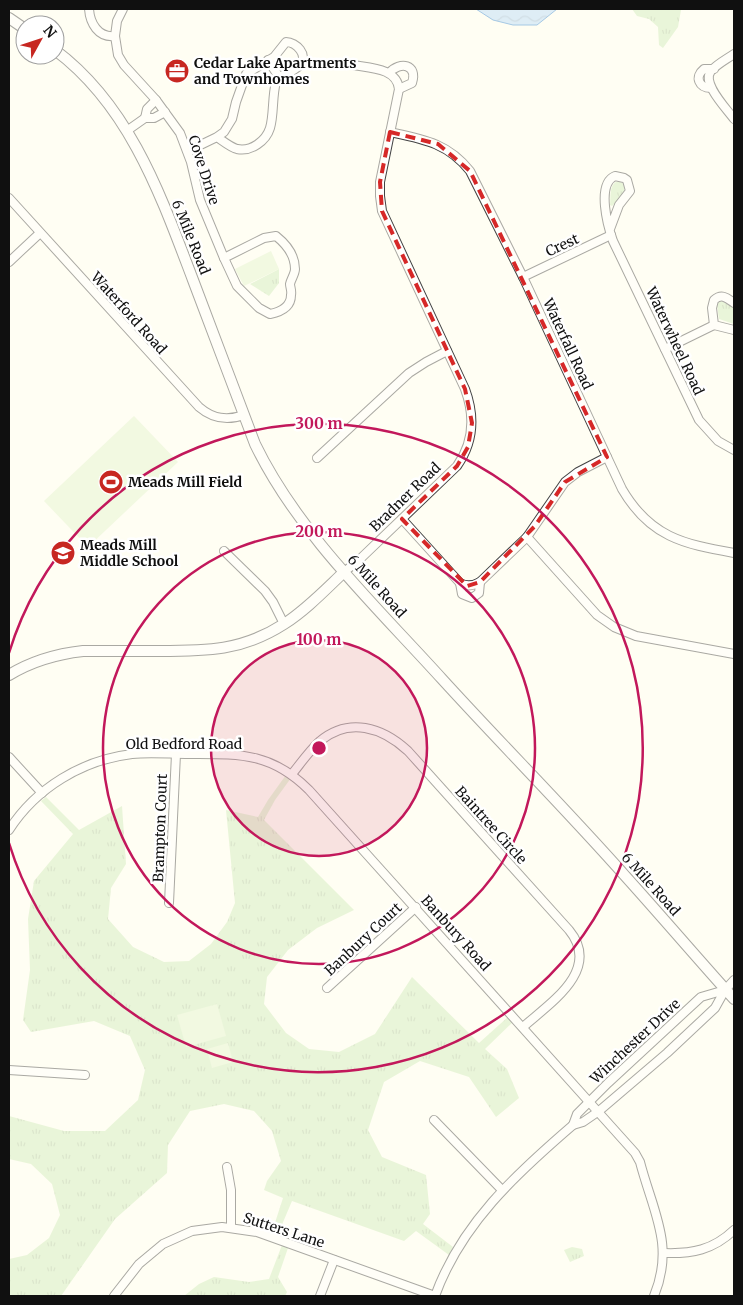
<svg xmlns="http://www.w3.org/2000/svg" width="743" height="1305" viewBox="0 0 743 1305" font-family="Merriweather,serif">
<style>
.grass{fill:url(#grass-tufts)}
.pitch{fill:#e2f3cc}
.water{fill:url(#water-waves);stroke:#3988d3}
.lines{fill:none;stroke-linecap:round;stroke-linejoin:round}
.minor-casing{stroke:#434343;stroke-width:10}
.tertiary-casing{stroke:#434343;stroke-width:12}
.minor{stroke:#fff;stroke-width:8}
.tertiary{stroke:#fff;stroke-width:10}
.marked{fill:none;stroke:#d62828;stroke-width:4;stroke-dasharray:10 6;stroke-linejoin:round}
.ring{fill:none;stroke:#c2185b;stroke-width:2.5}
.labels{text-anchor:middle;stroke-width:5;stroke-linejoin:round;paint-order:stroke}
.poi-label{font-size:14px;font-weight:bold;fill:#101010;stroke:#fff;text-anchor:start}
.street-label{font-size:14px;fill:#101010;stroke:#fff}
.centre{fill:#c2185b;stroke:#fff;stroke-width:2.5}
.ring-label{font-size:15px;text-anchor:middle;font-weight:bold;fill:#c2185b;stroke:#fff;stroke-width:5;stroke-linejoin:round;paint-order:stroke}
</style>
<defs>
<pattern id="grass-tufts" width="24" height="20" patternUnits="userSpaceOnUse" patternTransform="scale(1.25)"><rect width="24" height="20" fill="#cfecba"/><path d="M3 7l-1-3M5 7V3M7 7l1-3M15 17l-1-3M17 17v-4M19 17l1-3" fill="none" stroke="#b1c99f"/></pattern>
<pattern id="water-waves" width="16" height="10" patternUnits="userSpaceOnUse" patternTransform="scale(1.25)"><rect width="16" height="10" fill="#b5d9f9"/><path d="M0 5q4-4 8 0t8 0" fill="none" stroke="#9bb9d4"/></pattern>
</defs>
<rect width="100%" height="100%" fill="#fffef3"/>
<!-- grass -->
<g class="grass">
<polygon points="632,9 683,9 681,10 678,27 663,48 659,45 658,27 649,19 637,16"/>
<path d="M 616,182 L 620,182 L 624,184 C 627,193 618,200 612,206 L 610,205 C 611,197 609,186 616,182 Z"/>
<polygon points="279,269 279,283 269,296 250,284"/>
<polygon points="721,301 734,307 734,324 719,319 717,304"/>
<polygon points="286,775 291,778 275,800 264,820 354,910 317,928 288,950 267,977 264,1004 286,1033 309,1049 339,1052 375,1034 412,977 479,1043 509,1016 514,1021 485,1049 507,1069 519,1098 496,1117 469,1077 420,1061 384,1082 368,1130 382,1157 426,1175 430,1214 423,1224 453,1247 449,1255 416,1231 404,1241 292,1201 278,1234 272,1232 283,1198 264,1190 267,1181 281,1161 272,1131 254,1111 224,1104 190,1111 168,1145 167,1173 115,1219 61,1296 9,1296 9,1259 27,1255 49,1238 60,1215 52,1184 31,1164 9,1159 9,1116 64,1131 105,1131 138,1100 145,1070 130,1036 94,1021 31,1032 23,1020 30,970 28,919 34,881 73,834 41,801 46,797 79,830 122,806 126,864 111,888 108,919 133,947 164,962 189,961 211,944 227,922 235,903 226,810 258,817 268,800"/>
<polygon points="282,1245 288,1248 278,1277 287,1292 285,1296 184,1296 199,1284 214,1277 249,1282 269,1279"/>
<polygon points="572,1247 582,1249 584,1256 570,1262 564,1250"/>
</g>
<!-- pitch -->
<g class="pitch">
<polygon points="271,251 279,269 244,286 235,269"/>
<polygon points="134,416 178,462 88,547 44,501"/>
<polygon points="217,1004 226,1036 186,1047 177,1015"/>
<polygon points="228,1043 233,1062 212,1068 207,1049"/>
</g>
<!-- water -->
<polygon class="water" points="476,9 557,9 537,25 513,25 493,20"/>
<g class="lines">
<defs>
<g id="minor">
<path d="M 89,9 C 90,23 98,38 115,36"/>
<polyline points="123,9 117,21 115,36 118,55 124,65 156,100 180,133 191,162 200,200 224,258"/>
<path d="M 734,54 C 727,59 717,64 711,71 C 701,83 727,109 734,119"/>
<polyline points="268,60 279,77"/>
<path d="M 389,73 C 400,61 418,64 412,83 L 399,89"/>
<path d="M 711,88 C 699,88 694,77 704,69 L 714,69"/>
<polyline points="156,100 147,109 145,118 154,118 165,112"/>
<polyline points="128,130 145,118"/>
<path d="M 390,132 C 423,139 448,143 470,171 L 523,277 L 622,489 C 650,537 683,544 734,553"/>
<path d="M 188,151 L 217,137 L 224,132 L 232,119 L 236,102 L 246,74 L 274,57 L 286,42 C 296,42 309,55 300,65 C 295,71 286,74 279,77 L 276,82 C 272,96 274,115 270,128 C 266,141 251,152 237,149 C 230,147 223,141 217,137"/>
<path d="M 9,198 L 199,407 C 213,419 227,421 244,415"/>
<path d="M 610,229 L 619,205 L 630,191 L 627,180 L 624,178 L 615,176 C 596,184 608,227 613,241 L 699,420 L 718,441 L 734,450"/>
<path d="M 276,236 C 286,244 295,255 295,269 C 295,274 291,279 290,284 C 290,287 292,291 291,295 C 291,307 280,312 270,314 L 259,308 L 237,286 L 224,258 L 264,238 Z"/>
<polyline points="9,262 40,233"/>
<polyline points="523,277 611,235"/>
<path d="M 734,303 C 727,298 722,293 714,300 L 712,308 L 714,325 L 734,330"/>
<polyline points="665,349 714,325"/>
<polyline points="317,458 409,373 426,362 447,351"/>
<path d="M 402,519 L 460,583 C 467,587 473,586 480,582 L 527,537 L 565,482 L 578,472 L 607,457"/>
<polyline points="527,537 597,615 614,627 636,636 734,654"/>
<polyline points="224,551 265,591 273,602 284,624"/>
<path d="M 344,572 L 359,560 L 457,466 C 474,442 475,416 465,389 L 382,211 L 380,196 L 380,182 L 399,89 C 397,68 370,68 353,65"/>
<polyline points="460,583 462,594 472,598 479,593 480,582"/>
<polyline points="9,757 42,793"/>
<path d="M 292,774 C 301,763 309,751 320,741 C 349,717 382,727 408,751 L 569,930 C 602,970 550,1003 523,1027"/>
<path d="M 9,830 C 36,788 82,760 132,754 C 150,752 170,754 189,754 C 239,754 271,752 309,790 L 635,1153 L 640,1162 C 653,1212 675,1245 654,1296"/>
<polyline points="169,903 176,754"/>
<polyline points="327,988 416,907"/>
<polyline points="725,990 701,997 608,1083 577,1114 573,1125 583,1122 599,1111 667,1053 715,1008 725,990 734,980"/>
<polyline points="9,1070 85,1075"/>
<polyline points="434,1120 502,1190"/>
<polyline points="227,1167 231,1190 231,1227"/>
<path d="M 664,1253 C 692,1254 713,1250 734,1230"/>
<polyline points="114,1296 139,1264 163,1244 192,1231 222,1227 257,1232 435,1296"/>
<polyline points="320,1296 334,1260"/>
<path d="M 435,1296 C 461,1224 516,1174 573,1125"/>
</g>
<g id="tertiary">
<polyline points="9,18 25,29"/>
<path d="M 55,50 C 130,106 161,196 193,280 C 214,335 234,389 255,444 C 298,533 376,606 442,679 C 503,746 567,810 627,878 C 663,918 698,959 734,999"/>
<path d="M 9,675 C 32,661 56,654 83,651 C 109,651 134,651 159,651 C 207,651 242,651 284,624 C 306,610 325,590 344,572"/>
</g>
</defs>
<!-- minor casing -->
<use href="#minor" class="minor-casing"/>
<!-- tertiary casing -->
<use href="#tertiary" class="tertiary-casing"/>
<!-- minor -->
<use href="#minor" class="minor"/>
<!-- tertiary -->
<use href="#tertiary" class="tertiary"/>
</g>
<!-- marked area -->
<path d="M0 0H743V1305H0ZM 390,132 L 438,144 L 470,171 L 607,457 L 565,482 L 535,526 L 480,582 L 467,586 L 402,519 L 457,466 L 468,447 L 472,423 L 465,389 L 382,211 L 380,182 Z" fill="#fffef3" fill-opacity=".55" fill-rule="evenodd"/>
<path class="marked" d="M 390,132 L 438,144 L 470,171 L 607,457 L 565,482 L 535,526 L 480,582 L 467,586 L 402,519 L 457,466 L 468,447 L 472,423 L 465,389 L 382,211 L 380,182 Z"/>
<!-- distance rings -->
<circle cx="319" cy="748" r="108" fill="#c2185b" fill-opacity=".12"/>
<g class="ring">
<circle cx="319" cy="748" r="108"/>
<circle cx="319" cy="748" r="216"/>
<path d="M9 653A324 324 0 1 1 9 843"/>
</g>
<!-- icons -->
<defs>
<symbol id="office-disc" viewBox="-11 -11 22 22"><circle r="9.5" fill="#c72721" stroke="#fff"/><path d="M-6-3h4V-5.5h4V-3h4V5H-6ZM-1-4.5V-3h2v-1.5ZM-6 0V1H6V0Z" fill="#fff"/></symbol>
<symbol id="stadium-disc" viewBox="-11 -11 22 22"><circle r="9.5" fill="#c72721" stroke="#fff"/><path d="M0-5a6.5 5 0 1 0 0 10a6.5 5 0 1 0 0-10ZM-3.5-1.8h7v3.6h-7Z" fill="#fff"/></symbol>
<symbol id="school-disc" viewBox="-11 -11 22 22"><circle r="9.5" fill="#c72721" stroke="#fff"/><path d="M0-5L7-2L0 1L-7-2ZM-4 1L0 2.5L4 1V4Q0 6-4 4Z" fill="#fff"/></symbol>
</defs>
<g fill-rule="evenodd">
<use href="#office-disc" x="163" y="57" width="28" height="28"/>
<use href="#stadium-disc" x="97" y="468" width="28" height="28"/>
<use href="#school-disc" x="49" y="539" width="28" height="28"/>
</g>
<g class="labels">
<!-- poi labels -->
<g class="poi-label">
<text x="194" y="68">Cedar Lake Apartments<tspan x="194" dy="16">and Townhomes</tspan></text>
<text x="128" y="487">Meads Mill Field</text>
<text x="80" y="550">Meads Mill<tspan x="80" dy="16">Middle School</tspan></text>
</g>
<!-- street labels -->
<g class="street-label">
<text transform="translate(204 170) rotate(72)" y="5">Cove Drive</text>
<text transform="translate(191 237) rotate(68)" y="5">6 Mile Road</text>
<text transform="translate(562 245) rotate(-25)" y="5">Crest</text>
<text transform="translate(129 313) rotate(48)" y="5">Waterford Road</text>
<text transform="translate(675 341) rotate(65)" y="5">Waterwheel Road</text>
<text transform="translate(568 344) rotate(65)" y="5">Waterfall Road</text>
<text transform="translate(405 497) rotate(-44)" y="5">Bradner Road</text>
<text transform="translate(377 586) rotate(48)" y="5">6 Mile Road</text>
<text x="184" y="749">Old Bedford Road</text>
<text transform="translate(491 825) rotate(48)" y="5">Baintree Circle</text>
<text transform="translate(160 828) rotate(-88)" y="5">Brampton Court</text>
<text transform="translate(651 884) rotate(48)" y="5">6 Mile Road</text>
<text transform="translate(456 933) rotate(48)" y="5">Banbury Road</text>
<text transform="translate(363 939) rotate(-43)" y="5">Banbury Court</text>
<text transform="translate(635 1041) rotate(-43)" y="5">Winchester Drive</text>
<text transform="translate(284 1230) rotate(18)" y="5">Sutters Lane</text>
</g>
</g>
<circle cx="319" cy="748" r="8" class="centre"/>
<g class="ring-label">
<text x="319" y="429">300 m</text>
<text x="319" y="537">200 m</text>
<text x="319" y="645">100 m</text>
</g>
<!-- border -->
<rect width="743" height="1305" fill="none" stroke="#101010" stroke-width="20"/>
<!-- north arrow -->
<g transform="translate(40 40) rotate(50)"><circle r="24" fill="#ffffff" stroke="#9f9f9f"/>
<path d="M0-4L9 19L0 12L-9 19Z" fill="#c72721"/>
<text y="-8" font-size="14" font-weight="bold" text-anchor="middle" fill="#101010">N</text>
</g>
</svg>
